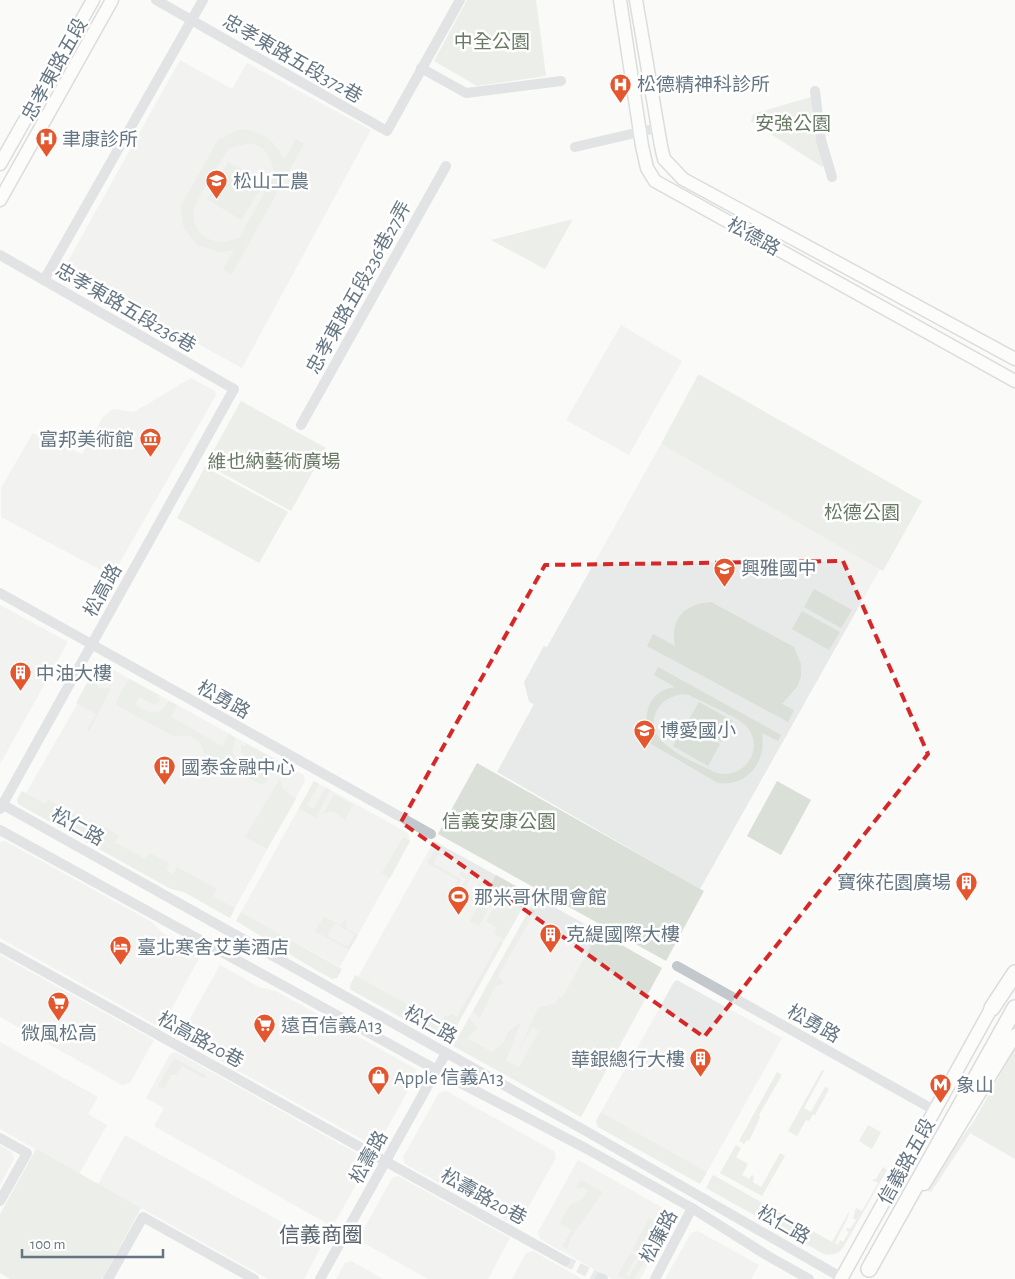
<svg xmlns="http://www.w3.org/2000/svg" width="1015" height="1279" viewBox="0 0 1015 1279" font-family="'Alegreya Sans','Noto Sans TC',sans-serif">
<style>
.built{fill:#e8e9e9}
.green{fill:#dadfd7;fill-rule:evenodd}
.lines{fill:none;stroke-linecap:round;stroke-linejoin:round}
.minor-tunnel{stroke:#d5d9db;stroke-width:10;stroke-dasharray:10 5;stroke-linecap:butt}
.major-casing{stroke:#b5babe;stroke-width:15}
.highway-casing{stroke:#b4b9bd;stroke-width:18}
.minor{stroke:#c3c8cc;stroke-width:10}
.major{stroke:#fff;stroke-width:12}
.highway{stroke:#fff;stroke-width:15}
.marked{fill:none;stroke:#d62828;stroke-width:4;stroke-dasharray:10 6;stroke-linejoin:round}
.labels{text-anchor:middle;stroke-width:5;stroke-linejoin:round;paint-order:stroke}
.park-label{font-size:19px;fill:#687a64;stroke:#fff}
.street-label{font-size:19px;fill:#657683;stroke:#fff}
.poi-label{font-size:19px;fill:#657683;stroke:#fff;text-anchor:start}
.quarter-label{font-size:21px;fill:#57646e;stroke:#fff}
</style>
<rect width="100%" height="100%" fill="#fafaf8"/>
<!-- built -->
<g class="built">
<polygon points="180,60 232,89 247,63 371,130 242,368 63,270"/>
<polygon points="621,325 682,361 629,455 566,420"/>
<polygon points="191,378 215,391 216,395 112,576 1,517 1,488 33,433 82,454 103,417 113,409 134,412"/>
<polygon points="661,444 880,569 700,889 497,772 534,704 529,702 524,682 544,646 547,647"/>
<polygon points="0,605 68,642 0,764"/>
<polygon points="101,663 304,775 305,781 235,908 26,793"/>
<polygon points="314,781 408,833 410,841 340,967 241,912"/>
<polygon points="5,841 152,922 164,934 201,955 161,1028 0,938 0,842"/>
<polygon points="434,841 530,894 454,1031 358,977"/>
<polygon points="536,897 601,933 578,974 519,1067 460,1034"/>
<polygon points="0,955 154,1040 130,1083 122,1085 0,1017"/>
<polygon points="220,965 259,987 276,991 416,1069 417,1074 379,1143 372,1145 179,1038"/>
<polygon points="677,980 782,1038 707,1172 601,1112 674,982"/>
<polygon points="0,1042 98,1097 88,1114 107,1125 79,1174 0,1129"/>
<polygon points="176,1052 365,1158 367,1165 335,1222 328,1224 154,1126 164,1108 146,1098 170,1054"/>
<polygon points="446,1091 554,1151 556,1158 520,1222 513,1224 405,1164 403,1157 439,1093"/>
<polygon points="125,1135 318,1242 320,1249 304,1279 268,1279 98,1184"/>
<polygon points="0,1145 12,1152 14,1159 0,1185"/>
<polygon points="578,1160 672,1213 672,1221 640,1279 612,1279 540,1239 538,1232"/>
<polygon points="398,1176 510,1238 488,1279 428,1279 362,1242 360,1236 392,1178"/>
<polygon points="698,1231 759,1265 751,1279 665,1279 691,1233"/>
<polygon points="533,1251 582,1279 512,1279 526,1253"/>
<polygon points="351,1261 353,1262 383,1279 336,1279 345,1263"/>
</g>
<!-- green -->
<g class="green">
<polygon points="467,0 536,0 546,76 477,86 434,61"/>
<polygon points="811,97 814,130 825,163 822,167 751,121 753,114"/>
<path d="M 238,130 C 260,129 275,140 284,160 L 296,139 L 304,144 L 232,274 L 223,270 L 234,250 L 219,252 L 197,245 L 183,226 L 181,206 L 218,140 ZM 250,143 C 267,146 272,160 275,175 L 239,238 C 229,242 215,244 205,237 C 197,231 191,220 194,210 C 198,195 220,163 229,148 Z"/>
<polygon points="228,162 265,182 241,220 207,199"/>
<polygon points="573,219 545,269 491,240"/>
<polygon points="698,375 700,375 922,501 883,571 661,444"/>
<polygon points="241,401 326,448 291,511 206,464"/>
<polygon points="205,467 288,512 259,563 177,518"/>
<polygon points="814,589 852,610 841,628 804,607"/>
<path d="M 711,602 L 794,647 L 801,664 L 801,677 L 797,687 L 782,704 L 794,710 L 788,722 L 647,646 L 653,634 L 675,646 C 670,619 684,604 711,602 Z"/>
<polygon points="802,611 840,632 829,650 792,629"/>
<path d="M 658,667 L 781,735 L 778,741 L 762,733 C 767,761 748,787 718,783 L 651,744 C 642,720 645,691 675,687 L 654,675 ZM 683,694 L 689,695 C 702,702 741,718 748,728 C 767,754 737,785 710,770 C 691,760 642,742 656,712 C 662,700 671,696 683,694 Z"/>
<polygon points="92,674 96,676 95,683 99,688 111,688 89,731 87,730 96,714 76,703"/>
<path d="M 129,679 L 159,695 L 157,698 L 161,700 L 155,705 L 139,697 L 135,705 L 151,713 L 161,711 L 169,701 L 177,705 L 171,717 L 222,746 L 229,734 L 235,738 L 232,751 L 235,759 L 251,769 L 255,762 L 241,753 L 241,744 L 245,746 L 247,744 L 278,761 L 266,783 L 260,784 L 204,753 C 201,738 189,732 175,737 L 118,706 L 116,701 Z"/>
<polygon points="699,702 733,721 722,742 687,723"/>
<polygon points="685,725 720,744 708,766 673,746"/>
<polygon points="477,763 704,891 666,961 438,834"/>
<polygon points="279,780 281,781 282,788 296,799 267,849 245,837"/>
<polygon points="314,781 319,784 307,805 313,809 326,788 330,790 316,818 299,808"/>
<polygon points="777,781 811,800 781,855 747,836"/>
<polygon points="22,791 46,804 48,800 82,818 79,823 87,827 91,820 119,835 115,842 146,859 150,853 169,863 166,870 173,874 177,867 217,889 213,896 235,908 230,918 184,892 171,889 18,804 17,800"/>
<polygon points="334,794 353,805 345,820 336,812 329,811 323,814"/>
<polygon points="403,837 410,841 390,878 382,873"/>
<polygon points="434,850 443,855 442,857 437,854 434,864 461,879 456,888 460,890 466,879 459,875 461,871 471,877 461,895 453,891 458,880 427,863"/>
<polygon points="496,875 530,894 504,940 494,934 497,928 486,921 494,907 500,908 503,904 499,899 500,889 490,886"/>
<polygon points="480,882 498,890 498,895 491,903 493,905 492,908 487,905 488,902 473,894"/>
<polygon points="472,896 485,903 484,907 488,909 479,926 470,921 478,905 470,900"/>
<polygon points="530,909 535,911 498,976 504,983 495,986 480,1018 473,1011"/>
<path d="M 241,912 L 342,969 L 337,978 L 332,979 C 299,961 269,940 236,921 Z"/>
<path d="M 324,917 L 341,925 L 345,919 L 347,929 L 358,935 L 349,950 L 315,931 ZM 335,923 L 355,935 L 348,947 L 327,936 Z"/>
<polygon points="599,932 662,968 581,1117 453,1046 469,1018 478,1028 467,1038 492,1052 504,1042 508,1032 521,1022 506,1060 519,1067 539,1031 532,1027 519,1050 538,1008 556,1003 559,997 562,998"/>
<polygon points="500,941 503,942 456,1027 444,1021 444,1015 448,1017 451,1014 457,1017"/>
<polygon points="355,975 454,1031 448,1041 444,1041 351,990 350,986"/>
<polygon points="1015,1048 1015,1159 970,1133 931,1192 928,1191 945,1161 974,1121"/>
<polygon points="174,1058 206,1076 204,1078 182,1066 176,1075 171,1075 164,1089 158,1086"/>
<polygon points="822,1070 824,1071 804,1108 811,1112 825,1087 829,1089 815,1115 813,1114 809,1121 806,1120 797,1136 788,1131"/>
<polygon points="777,1072 782,1075 759,1115 760,1117 749,1141 747,1140 744,1144 739,1141"/>
<polygon points="601,1112 707,1172 700,1184 598,1127 596,1121"/>
<polygon points="868,1125 881,1132 872,1149 859,1141"/>
<polygon points="736,1145 741,1148 736,1157 748,1164 742,1175 749,1179 752,1175 754,1176 753,1182 761,1187 780,1153 785,1156 762,1196 720,1173"/>
<polygon points="36,1149 141,1208 102,1279 10,1279 0,1273 0,1214"/>
<path d="M 883,1167 L 887,1170 L 843,1248 C 838,1254 832,1256 824,1254 L 706,1188 L 713,1175 L 832,1242 L 850,1210 L 847,1219 L 835,1243 L 838,1245 L 840,1240 L 843,1242 L 849,1232 L 846,1230 L 847,1228 L 850,1229 L 856,1220 L 853,1218 L 856,1208 L 862,1211 L 878,1183 L 872,1180 L 876,1179 Z"/>
<polygon points="581,1180 603,1192 571,1237 567,1249 562,1246 572,1230 560,1223 571,1204 583,1199 588,1190 583,1187 576,1188"/>
<polygon points="649,1218 656,1222 639,1253 632,1250"/>
<polygon points="630,1253 637,1256 626,1275 629,1277 640,1258 645,1261 634,1279 617,1277"/>
</g>
<g class="lines">
<!-- minor-tunnel -->
<polyline class="minor-tunnel" points="565,1261 600,1278"/>
<defs>
<g id="major">
<polyline points="620,0 642,146 647,168 655,181 1015,381"/>
<polyline points="636,0 661,146 664,159 683,179 1015,359"/>
<polyline points="0,164 93,0"/>
<polyline points="0,200 112,0"/>
<polyline points="924,1184 1015,1035"/>
<polyline points="841,1279 996,1000"/>
</g>
<g id="highway">
<polyline points="992,1008 1015,973"/>
<polyline points="869,1269 1015,1008"/>
</g>
</defs>
<!-- major casing -->
<use href="#major" class="major-casing"/>
<!-- highway casing -->
<use href="#highway" class="highway-casing"/>
<!-- minor -->
<g class="minor">
<polyline points="156,0 387,131 460,0"/>
<polyline points="421,68 466,93 561,81"/>
<polyline points="815,91 821,140 832,177"/>
<polyline points="575,147 657,128"/>
<polyline points="0,255 234,389 0,809"/>
<polyline points="44,280 203,0"/>
<polyline points="301,425 446,166"/>
<polyline points="0,593 431,834"/>
<polyline points="0,803 584,1130 844,1279"/>
<polyline points="0,830 453,1079 587,1149 692,1208 768,1256 809,1279"/>
<polyline points="0,947 565,1261"/>
<polyline points="677,966 934,1110"/>
<polyline points="0,1138 27,1153 0,1201"/>
<polyline points="600,1278 603,1279"/>
<polyline points="108,1279 143,1217 254,1279"/>
<polyline points="320,1279 446,1053"/>
<polyline points="655,1279 692,1208"/>
</g>
<!-- major -->
<use href="#major" class="major"/>
<!-- highway -->
<use href="#highway" class="highway"/>
</g>
<!-- marked area -->
<path d="M0 0H1015V1279H0ZM 843,561 L 928,754 L 704,1037 L 401,822 L 545,565 Z" fill="#fafaf8" fill-opacity=".55" fill-rule="evenodd"/>
<path class="marked" d="M 843,561 L 928,754 L 704,1037 L 401,822 L 545,565 Z"/>
<!-- icons -->
<defs>
<symbol id="hospital-pin" viewBox="-11 -11 22 30"><path d="M0 17L-7.5 6A9.5 9.5 0 1 1 7.5 6Z" fill="#e4572e" stroke="#fff"/><path d="M-5-5h3v3.5h4V-5h3V5h-3V1.5h-4V5h-3Z" fill="#fff"/></symbol>
<symbol id="school-pin" viewBox="-11 -11 22 30"><path d="M0 17L-7.5 6A9.5 9.5 0 1 1 7.5 6Z" fill="#e4572e" stroke="#fff"/><path d="M0-5L7-2L0 1L-7-2ZM-4 1L0 2.5L4 1V4Q0 6-4 4Z" fill="#fff"/></symbol>
<symbol id="museum-pin" viewBox="-11 -11 22 30"><path d="M0 17L-7.5 6A9.5 9.5 0 1 1 7.5 6Z" fill="#e4572e" stroke="#fff"/><path d="M0-6L6-3V-2H-6V-3ZM-5-1h2V3h-2ZM-1-1h2V3h-2ZM3-1h2V3H3ZM-6 4H6V6H-6Z" fill="#fff"/></symbol>
<symbol id="building-pin" viewBox="-11 -11 22 30"><path d="M0 17L-7.5 6A9.5 9.5 0 1 1 7.5 6Z" fill="#e4572e" stroke="#fff"/><path d="M-4-6H4V6H1V3H-1V6H-4ZM-2.5-4.3h1.7v1.8h-1.7ZM.8-4.3h1.7v1.8H.8ZM-2.5-1h1.7V.8h-1.7ZM.8-1h1.7V.8H.8Z" fill="#fff"/></symbol>
<symbol id="stadium-pin" viewBox="-11 -11 22 30"><path d="M0 17L-7.5 6A9.5 9.5 0 1 1 7.5 6Z" fill="#e4572e" stroke="#fff"/><path d="M0-5a6.5 5 0 1 0 0 10a6.5 5 0 1 0 0-10ZM-3.5-1.8h7v3.6h-7Z" fill="#fff"/></symbol>
<symbol id="hotel-pin" viewBox="-11 -11 22 30"><path d="M0 17L-7.5 6A9.5 9.5 0 1 1 7.5 6Z" fill="#e4572e" stroke="#fff"/><path d="M-6-4.5h1.5V1H6V5H4.5V3h-9V5H-6ZM-4 0a1.8 1.8 0 1 1 3.6 0ZM.5 0V-2.5h3Q6-2.5 6 0Z" fill="#fff"/></symbol>
<symbol id="supermarket-pin" viewBox="-11 -11 22 30"><path d="M0 17L-7.5 6A9.5 9.5 0 1 1 7.5 6Z" fill="#e4572e" stroke="#fff"/><path d="M-6-5.5h2.5l.6 2H6L4.5 2H-2.5L-4.4-4H-6ZM-1.5 3.2a1.3 1.3 0 1 0 .1 0ZM3 3.2a1.3 1.3 0 1 0 .1 0Z" fill="#fff"/></symbol>
<symbol id="shop-pin" viewBox="-11 -11 22 30"><path d="M0 17L-7.5 6A9.5 9.5 0 1 1 7.5 6Z" fill="#e4572e" stroke="#fff"/><path d="M-5-2.5h2.3a2.7 3.5 0 0 1 5.4 0H5L5.5 6h-11ZM-1.5-2.5h3a1.5 2.3 0 0 0-3 0Z" fill="#fff"/></symbol>
<symbol id="metro-pin" viewBox="-11 -11 22 30"><path d="M0 17L-7.5 6A9.5 9.5 0 1 1 7.5 6Z" fill="#e4572e" stroke="#fff"/><path d="M-5.5 5V-5H-3L0 0L3-5H5.5V5H3V-.5L0 4L-3-.5V5Z" fill="#fff"/></symbol>
</defs>
<g fill-rule="evenodd">
<use href="#hospital-pin" x="608" y="72" width="25" height="34"/>
<use href="#hospital-pin" x="34" y="126" width="25" height="34"/>
<use href="#school-pin" x="204" y="168" width="25" height="34"/>
<use href="#museum-pin" x="138" y="426" width="25" height="34"/>
<use href="#school-pin" x="712" y="556" width="25" height="34"/>
<use href="#building-pin" x="8" y="660" width="25" height="34"/>
<use href="#school-pin" x="632" y="718" width="25" height="34"/>
<use href="#building-pin" x="152" y="754" width="25" height="34"/>
<use href="#building-pin" x="954" y="870" width="25" height="34"/>
<use href="#stadium-pin" x="446" y="884" width="25" height="34"/>
<use href="#building-pin" x="538" y="922" width="25" height="34"/>
<use href="#hotel-pin" x="108" y="934" width="25" height="34"/>
<use href="#supermarket-pin" x="46" y="990" width="25" height="34"/>
<use href="#supermarket-pin" x="252" y="1012" width="25" height="34"/>
<use href="#building-pin" x="688" y="1046" width="25" height="34"/>
<use href="#shop-pin" x="366" y="1064" width="25" height="34"/>
<use href="#metro-pin" x="928" y="1072" width="25" height="34"/>
</g>
<g class="labels">
<!-- park labels -->
<g class="park-label">
<text x="492" y="48">中全公園</text>
<text x="793" y="130">安強公園</text>
<text x="274" y="468">維也納藝術廣場</text>
<text x="862" y="519">松德公園</text>
<text x="499" y="828">信義安康公園</text>
</g>
<!-- street labels -->
<g class="street-label">
<text transform="translate(293 58) rotate(30)" y="7">忠孝東路五段372巷</text>
<text transform="translate(54 69) rotate(-61)" y="7">忠孝東路五段</text>
<text transform="translate(754 236) rotate(29)" y="7">松德路</text>
<text transform="translate(358 287) rotate(-61)" y="7">忠孝東路五段236巷27弄</text>
<text transform="translate(126 307) rotate(30)" y="7">忠孝東路五段236巷</text>
<text transform="translate(102 590) rotate(-61)" y="7">松高路</text>
<text transform="translate(224 699) rotate(29)" y="7">松勇路</text>
<text transform="translate(78 826) rotate(29)" y="7">松仁路</text>
<text transform="translate(814 1023) rotate(29)" y="7">松勇路</text>
<text transform="translate(431 1024) rotate(29)" y="7">松仁路</text>
<text transform="translate(201 1039) rotate(29)" y="7">松高路20巷</text>
<text transform="translate(368 1157) rotate(-61)" y="7">松壽路</text>
<text transform="translate(906 1161) rotate(-61)" y="7">信義路五段</text>
<text transform="translate(484 1196) rotate(29)" y="7">松壽路20巷</text>
<text transform="translate(784 1224) rotate(30)" y="7">松仁路</text>
<text transform="translate(658 1236) rotate(-62)" y="7">松廉路</text>
</g>
<!-- poi labels -->
<g class="poi-label">
<text x="637" y="91">松德精神科診所</text>
<text x="62" y="146">聿康診所</text>
<text x="233" y="188">松山工農</text>
<text x="134" y="446" text-anchor="end">富邦美術館</text>
<text x="741" y="575">興雅國中</text>
<text x="36" y="680">中油大樓</text>
<text x="660" y="737">博愛國小</text>
<text x="181" y="774">國泰金融中心</text>
<text x="951" y="889" text-anchor="end">寶徠花園廣場</text>
<text x="474" y="904">那米哥休閒會館</text>
<text x="566" y="941">克緹國際大樓</text>
<text x="137" y="954">臺北寒舍艾美酒店</text>
<text x="281" y="1032">遠百信義A13</text>
<text x="59" y="1040" text-anchor="middle">微風松高</text>
<text x="685" y="1066" text-anchor="end">華銀總行大樓</text>
<text x="394" y="1084">Apple 信義A13</text>
<text x="956" y="1092">象山</text>
</g>
<!-- quarter labels -->
<g class="quarter-label">
<text x="321" y="1242">信義商圈</text>
</g>
</g>
<!-- scale -->
<path d="M22 1249v8h141v-8" fill="none" stroke="#657683" stroke-width="2.5"/>
<text x="30" y="1249" font-size="15" fill="#657683" stroke="#ffffff" stroke-width="4" paint-order="stroke">100 m</text>
</svg>
